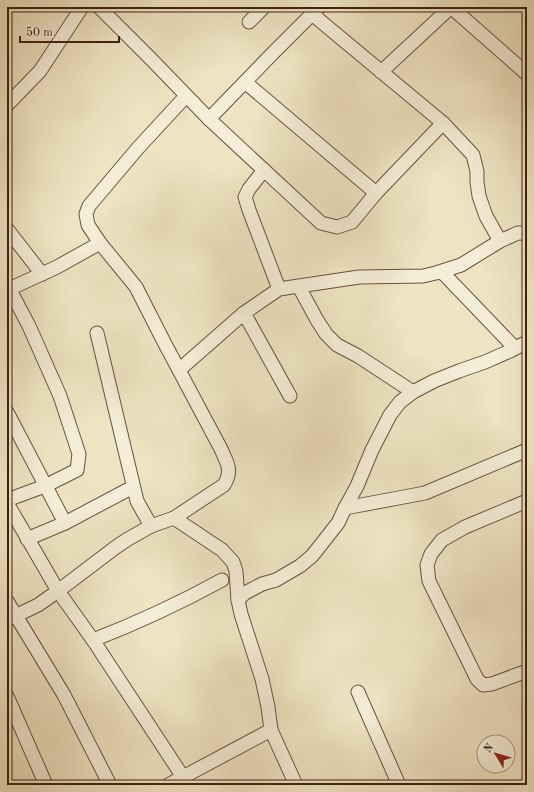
<svg xmlns="http://www.w3.org/2000/svg" width="534" height="792" viewBox="0 0 534 792" font-family="'Old Standard TT',serif">
<style>
.lines{fill:none;stroke-linecap:round;stroke-linejoin:round}
.minor-casing{stroke:#6a513e;stroke-width:15}
.minor{stroke:#f4edd7;stroke-width:13}
</style>
<rect width="100%" height="100%" fill="#eee4c2"/>
<filter id="stains"><feTurbulence type="fractalNoise" baseFrequency=".005" numOctaves="4"/><feColorMatrix values="0 0 0 0 .2 0 0 0 0 .09 0 0 0 0 .02 0 0 0 .5 -.17"/></filter>
<radialGradient id="worn" r=".72"><stop offset=".6" stop-color="#630" stop-opacity="0"/><stop offset="1" stop-color="#630" stop-opacity=".3"/></radialGradient>
<g class="lines">
<defs>
<g id="minor">
<polyline points="99,7 152,60 209,119 272,54 319,7"/>
<polyline points="451,7 527,74"/>
<polyline points="312,14 443,123 473,155 477,171 477,182 479,196 486,216 500,241"/>
<polyline points="249,22 264,7"/>
<polyline points="381,72 451,7"/>
<polyline points="7,105 40,71 82,7"/>
<polyline points="209,119 321,223 337,227 352,222 376,193 245,82"/>
<polyline points="264,170 249,189 245,197 249,210 279,289"/>
<polyline points="376,193 443,123"/>
<polyline points="7,229 42,274"/>
<polyline points="442,272 515,348"/>
<polyline points="299,287 317,320 326,334 337,345 358,356 413,392"/>
<polyline points="7,290 57,267 100,243"/>
<polyline points="244,313 290,396"/>
<polyline points="97,333 137,501 151,526"/>
<polyline points="179,370 244,313 279,289 359,277 423,276 436,273 461,265 500,241 518,233 522,233 527,235"/>
<polyline points="7,412 65,523"/>
<polyline points="7,500 45,486 77,470 79,454 60,396 29,326 9,288"/>
<polyline points="527,501 465,527 442,540 431,554 427,565 429,581 477,679 483,685 492,684 527,671"/>
<polyline points="7,503 58,591 93,640 183,777"/>
<polyline points="345,508 425,493 527,450"/>
<polyline points="174,518 222,550 233,562 236,571 238,600"/>
<polyline points="27,539 65,523 133,487"/>
<polyline points="7,601 64,695 110,785"/>
<path d="M 7,620 L 38,605 L 58,591 L 116,547 L 128,539 L 151,526 L 174,518 L 224,485 C 233,470 227,463 221,449 L 164,342 L 136,287 L 100,243 L 88,225 L 86,214 L 89,206 L 138,148 L 186,96"/>
<path d="M 93,640 C 137,623 180,603 222,580"/>
<polyline points="358,692 399,785"/>
<polyline points="7,696 46,785"/>
<polyline points="168,785 271,730"/>
<polyline points="296,785 271,730 268,707 262,679 241,614 238,600 245,593 262,584 276,580 300,566 312,556 338,523 345,508 357,486 372,450 390,415 400,402 413,392 434,381 459,371 485,362 510,351 527,342"/>
</g>
</defs>
<!-- minor casing -->
<use href="#minor" class="minor-casing"/>
<!-- minor -->
<use href="#minor" class="minor"/>
</g>
<!-- margin -->
<rect width="534" height="792" fill="none" stroke="#eee4c2" stroke-width="24"/>
<rect x="8" y="8" width="518" height="776" fill="none" stroke="#3e2012" stroke-width="2"/>
<rect x="12" y="12" width="510" height="768" fill="none" stroke="#3e2012"/>
<!-- north arrow -->
<g transform="translate(496 754) rotate(308)"><circle r="19" fill="#f4edd7" stroke="#ab9b88"/>
<path d="M0-3L7 15L0 10L-7 15Z" fill="#8f2418"/>
<text y="-6" font-size="11" font-weight="bold" text-anchor="middle" fill="#3e2012">N</text>
</g>
<!-- scale -->
<path d="M20 36v6h99v-6" fill="none" stroke="#3e2012" stroke-width="2"/>
<text x="26" y="36" font-size="12" fill="#3e2012" stroke="#f4edd7" stroke-width="3" paint-order="stroke">50 m</text>
<rect width="100%" height="100%" filter="url(#stains)"/>
<rect width="100%" height="100%" fill="url(#worn)"/>
</svg>
